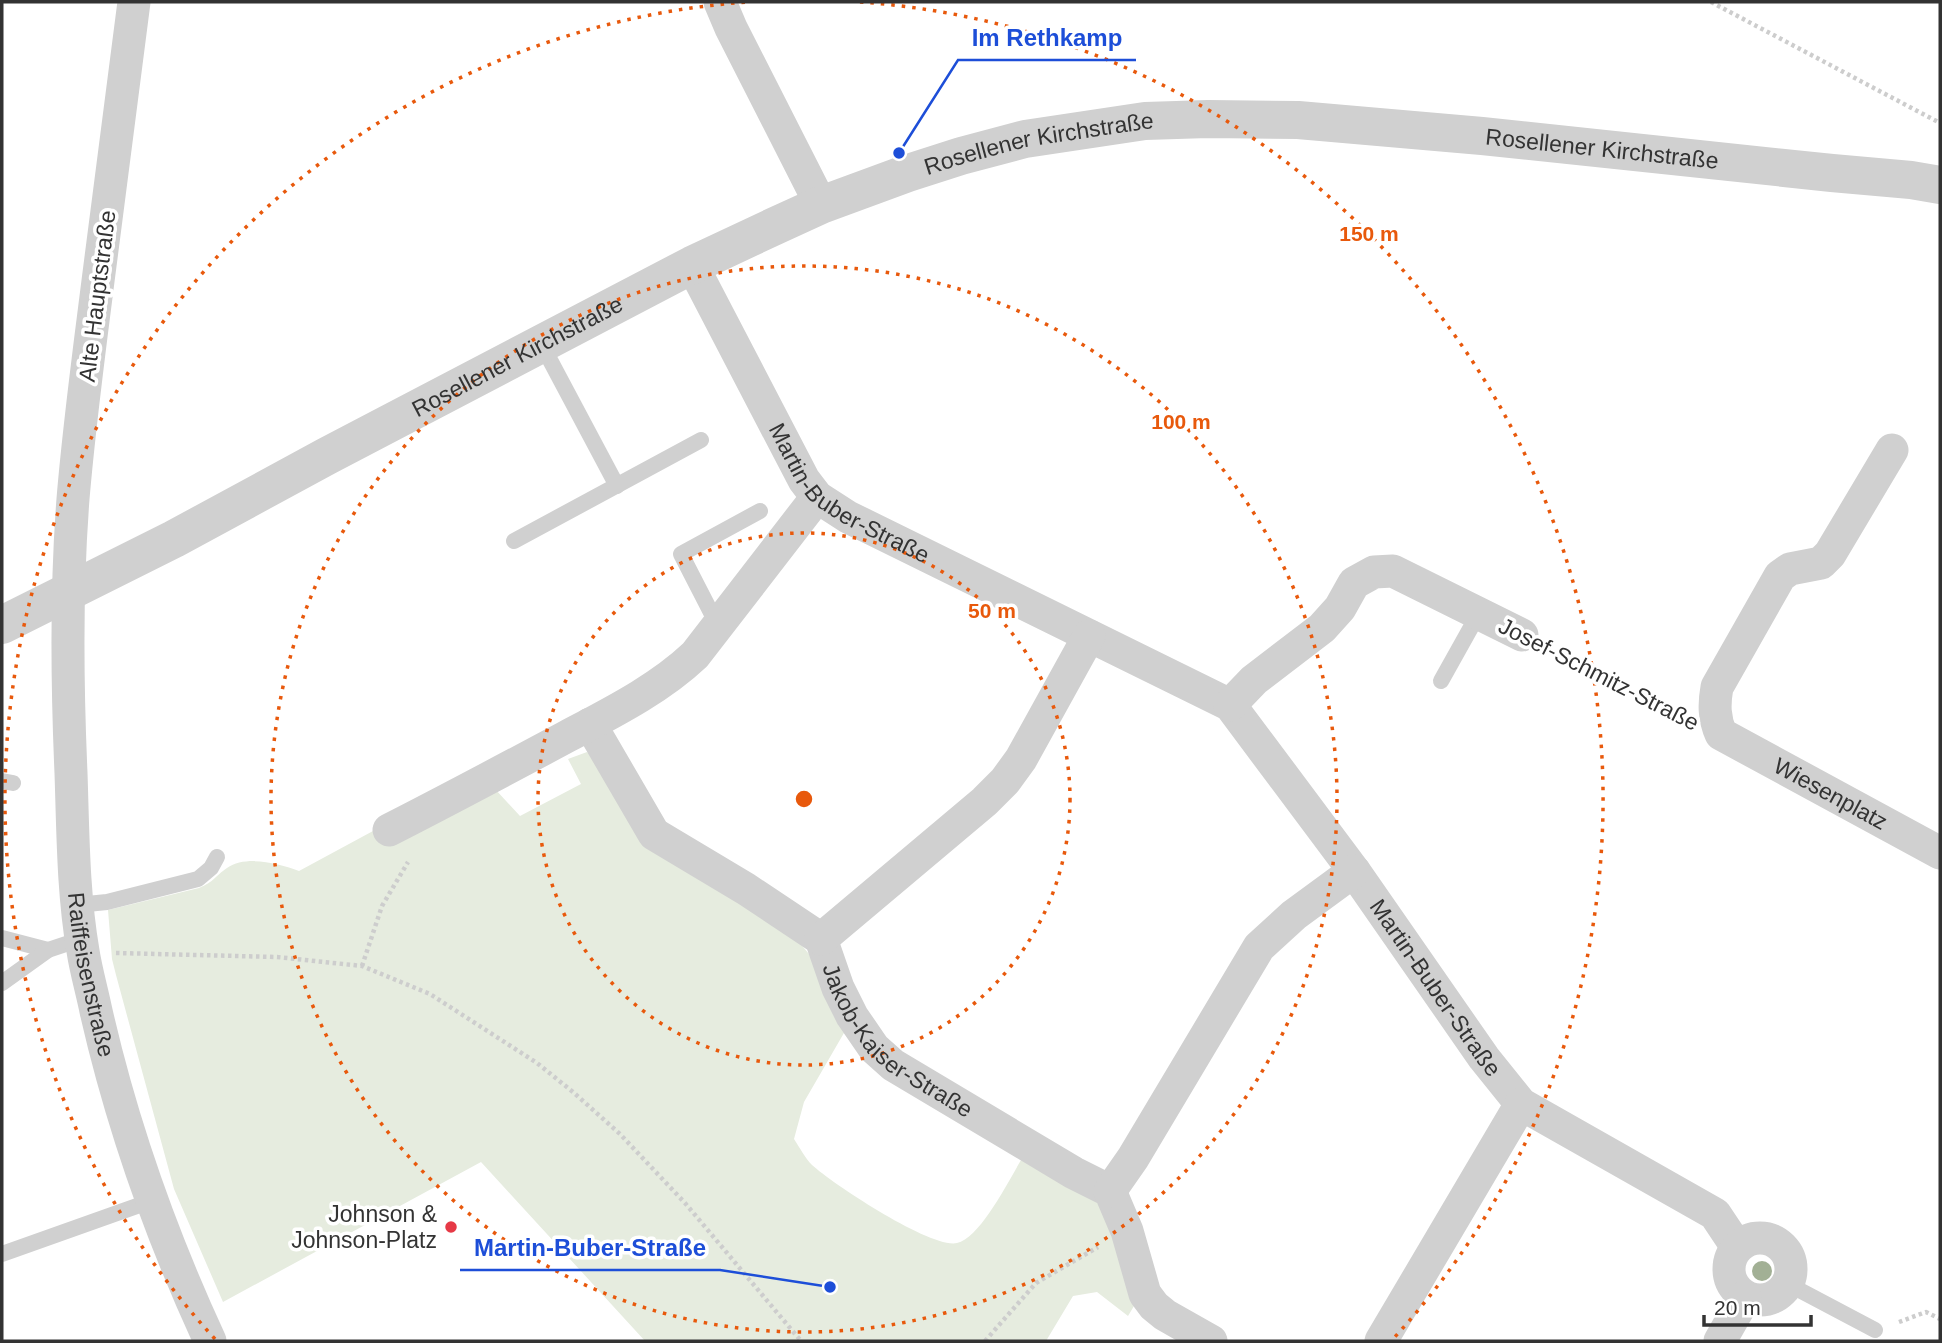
<svg xmlns="http://www.w3.org/2000/svg" width="1942" height="1343" viewBox="0 0 1942 1343" font-family="Helvetica,sans-serif">
<style>
.green{fill:#e6ecdf}
.lines{fill:none;stroke-linecap:round;stroke-linejoin:round}
.path{stroke:#cdcdcd;stroke-width:4.5;stroke-dasharray:3.5 3.5;stroke-linecap:butt}
.service{stroke:#d0d0d0;stroke-width:16}
.minor{stroke:#d0d0d0;stroke-width:33}
.tertiary{stroke:#d0d0d0;stroke-width:38}
.tree{fill:#a2b095}
.ring{fill:none;stroke:#e8590c;stroke-width:3.5;stroke-dasharray:3.5 7}
.poi-dot{fill:#e63946;stroke:#fff;stroke-width:2.5}
.labels{text-anchor:middle;stroke-width:7;stroke-linejoin:round;paint-order:stroke}
.street-label{font-size:23px;fill:#333;stroke:#fff}
.poi-label{font-size:23px;fill:#333;stroke:#fff;text-anchor:end}
.centre{fill:#e8590c;stroke:#fff;stroke-width:3.5}
.ring-label{font-size:21px;text-anchor:middle;font-weight:bold;fill:#e8590c;stroke:#fff;stroke-width:7;stroke-linejoin:round;paint-order:stroke}
.leader{fill:none;stroke:#1d4ed8;stroke-width:2.5}
.callout-dot{fill:#1d4ed8;stroke:#fff;stroke-width:2.5}
.callout-label{font-size:24px;text-anchor:middle;font-weight:bold;fill:#1d4ed8;stroke:#fff;stroke-width:7;stroke-linejoin:round;paint-order:stroke}
</style>
<rect width="100%" height="100%" fill="#fff"/>
<!-- green -->
<path class="green" d="M 587,752 L 794,936 L 809,954 L 848,1026 L 804,1102 L 794,1139 C 800,1148 805,1158 812,1165 C 833,1184 931,1249 957,1243 C 981,1238 1011,1176 1024,1155 L 1091,1194 L 1112,1218 L 1137,1301 L 1128,1316 L 1097,1292 L 1073,1296 L 1046,1341 L 645,1341 L 481,1162 L 223,1302 L 174,1189 L 116,975 L 112,959 L 108,910 L 199,888 C 214,882 215,876 227,868 C 246,855 279,863 299,871 L 373,831 L 495,789 L 520,816 L 581,784 L 568,759 Z"/>
<g class="lines">
<!-- path -->
<g class="path">
<polyline points="1711,2 1940,123"/>
<polyline points="1551,650 1681,722"/>
<polyline points="116,953 277,957 362,966 430,994 537,1063 573,1092 620,1134 685,1203 801,1341"/>
<polyline points="362,966 382,906 408,862"/>
<polyline points="1899,1322 1926,1312 1940,1319"/>
<polyline points="985,1341 1036,1283 1098,1247"/>
</g>
<!-- service -->
<g class="service">
<polyline points="542,345 617,486"/>
<polyline points="514,541 701,440"/>
<polyline points="718,626 681,554 760,511"/>
<polyline points="1441,681 1479,613"/>
<polyline points="2,781 13,783"/>
<polyline points="77,905 107,902 198,879 211,868 217,857"/>
<polyline points="2,938 48,950"/>
<polyline points="2,983 48,950 81,939"/>
<polyline points="2,1254 151,1201"/>
<polyline points="1788,1284 1875,1330"/>
</g>
<!-- minor -->
<g class="minor">
<path id="s1" d="M 134,2 C 122,95 110,188 98,281 C 89,353 79,426 73,499 C 66,590 67,682 71,773 C 73,832 73,893 83,951 C 86,971 92,991 96,1011 C 122,1125 161,1235 210,1341"/>
<polyline points="720,2 731,28 821,205"/>
<path id="s2" d="M 692,265 L 804,480 L 817,497 L 848,517 L 1230,705 L 1354,871 L 1484,1058 L 1521,1104 L 1715,1214 L 1737,1247"/>
<path id="s3" d="M 1892,450 L 1830,554 L 1821,563 L 1790,569 L 1780,576 L 1717,687 C 1714,704 1714,718 1721,734 L 1940,853"/>
<polyline points="1230,705 1254,680 1322,628 1340,608 1354,583 1374,572 1393,571 1522,635"/>
<path id="s4" d="M 590,724 L 654,834 L 746,889 L 821,939 L 838,988 L 852,1016 L 874,1048 L 893,1065 L 1074,1173 L 1110,1191 L 1127,1231 L 1145,1294 L 1154,1306 L 1165,1315 L 1211,1341"/>
<path d="M 389,830 C 448,800 506,769 564,738 C 609,714 658,690 695,655 L 817,497"/>
<polyline points="821,939 985,801 1005,781 1021,759 1089,636"/>
<polyline points="1110,1191 1133,1158 1259,947 1294,915 1354,871"/>
<circle cx="1760" cy="1269" r="31"/>
<polyline points="1381,1341 1521,1104"/>
<polyline points="1720,1341 1745,1297"/>
</g>
<!-- tertiary -->
<path class="tertiary" id="s5" d="M 2,625 L 174,539 L 327,456 L 692,265 L 775,226 L 821,205 L 908,173 L 961,156 L 1025,139 L 1145,121 L 1208,119 L 1298,120 L 1482,136 L 1832,173 L 1911,180 L 1940,185"/>
</g>
<!-- trees -->
<circle class="tree" cx="1762" cy="1271" r="10"/>
<!-- distance rings -->
<g class="ring">
<circle cx="804" cy="799" r="266"/>
<circle cx="804" cy="799" r="533"/>
<path d="M215 1339A799 799 0 0 1 748 2M860 2A799 799 0 0 1 1393 1339"/>
</g>
<!-- markers -->
<circle class="poi-dot" cx="451" cy="1227" r="7"/>
<g class="labels">
<!-- street labels -->
<g class="street-label">
<text dy="8" stroke="none"><textPath href="#s5" startOffset="1148">Rosellener Kirchstraße</textPath></text>
<text dy="8" stroke="none"><textPath href="#s5" startOffset="1715">Rosellener Kirchstraße</textPath></text>
<text transform="translate(97 296) rotate(-83)" y="8">Alte Hauptstraße</text>
<text dy="8" stroke="none"><textPath href="#s5" startOffset="581">Rosellener Kirchstraße</textPath></text>
<text dy="8" stroke="none"><textPath href="#s2" startOffset="285">Martin-Buber-Straße</textPath></text>
<text transform="translate(1599 674) rotate(27)" y="8">Josef-Schmitz-Straße</text>
<text dy="8" stroke="none"><textPath href="#s3" startOffset="478">Wiesenplatz</textPath></text>
<text dy="8" stroke="none"><textPath href="#s1" startOffset="978">Raiffeisenstraße</textPath></text>
<text dy="8" stroke="none"><textPath href="#s2" startOffset="1076">Martin-Buber-Straße</textPath></text>
<text dy="8" stroke="none"><textPath href="#s4" startOffset="457">Jakob-Kaiser-Straße</textPath></text>
</g>
<!-- poi labels -->
<g class="poi-label">
<text x="437" y="1222">Johnson &amp;<tspan x="437" dy="26">Johnson-Platz</tspan></text>
</g>
</g>
<circle cx="804" cy="799" r="10" class="centre"/>
<g class="ring-label">
<text x="1369" y="241">150 m</text>
<text x="1181" y="429">100 m</text>
<text x="992" y="618">50 m</text>
</g>
<!-- callouts -->
<path class="leader" d="M899 153L958 60H1136M830 1287L720 1270H460"/>
<g class="callout-dot">
<circle cx="899" cy="153" r="7"/>
<circle cx="830" cy="1287" r="7"/>
</g>
<g class="callout-label">
<text x="1047" y="46">Im Rethkamp</text>
<text x="590" y="1256">Martin-Buber-Straße</text>
</g>
<!-- border -->
<rect width="1942" height="1343" fill="none" stroke="#333333" stroke-width="7"/>
<!-- scale -->
<path d="M1704 1315v10h107v-10" fill="none" stroke="#333333" stroke-width="3.5"/>
<text x="1714" y="1315" font-size="21" fill="#333333" stroke="#ffffff" stroke-width="5" paint-order="stroke">20 m</text>
</svg>
